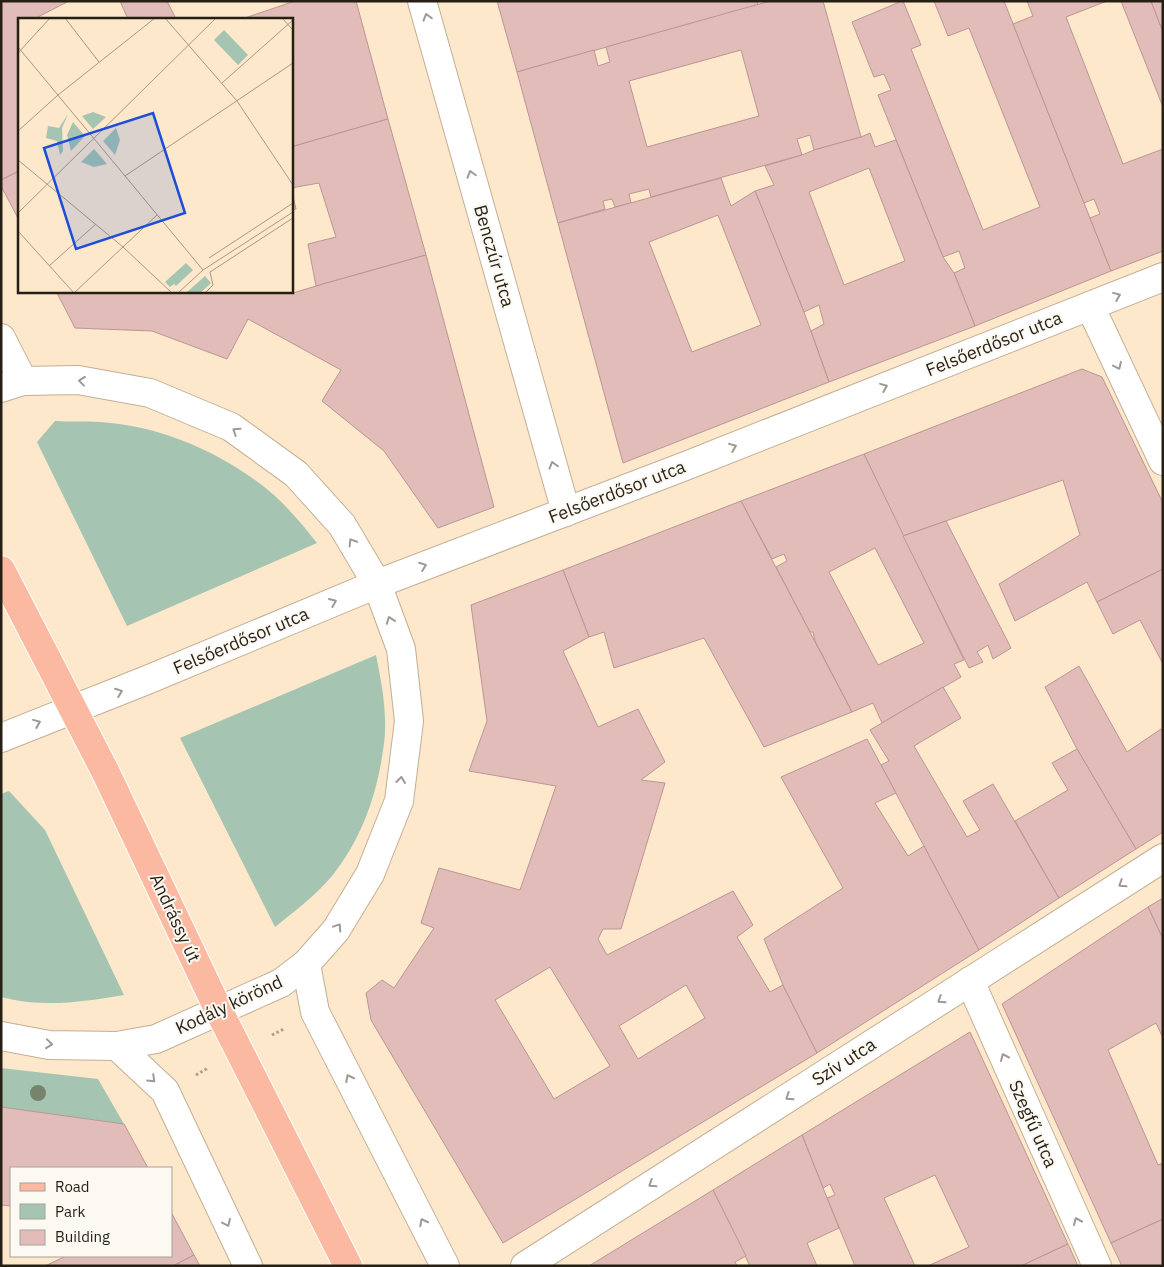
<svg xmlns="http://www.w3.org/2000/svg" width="1164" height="1267" viewBox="0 0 1164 1267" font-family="'IBM Plex Sans',sans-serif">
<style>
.green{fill:#a5c4b1}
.building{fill:#e2bcb9;stroke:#ba9693;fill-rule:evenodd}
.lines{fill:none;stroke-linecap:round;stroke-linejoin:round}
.minor-casing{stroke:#c3af94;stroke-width:30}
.major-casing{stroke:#fff;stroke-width:30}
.path{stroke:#ae9e88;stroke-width:3;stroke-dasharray:2.5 2.5;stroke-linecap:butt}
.minor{stroke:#fff;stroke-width:28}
.major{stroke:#fcb9a1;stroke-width:28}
.tree{fill:#76846d}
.oneway{stroke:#9d9a95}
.labels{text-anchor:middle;stroke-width:4;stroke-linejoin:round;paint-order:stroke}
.street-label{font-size:18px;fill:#261f14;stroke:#fcf8f2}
.inset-road{fill:none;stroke:#a79882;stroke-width:1}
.view{fill:#1d4ed8;fill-opacity:0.15;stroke:#1d4ed8;stroke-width:2.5}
.inset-edge{fill:none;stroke:#261f14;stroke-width:2.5}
</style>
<rect width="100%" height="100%" fill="#fde8cc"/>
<!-- green -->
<g class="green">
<path d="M 55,421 C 70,422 85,421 100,422 C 161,426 221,452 268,490 C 287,506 302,524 317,543 L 127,626 L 37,442 Z"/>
<path d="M 376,655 C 381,680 386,705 385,731 C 385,737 384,743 383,750 C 377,795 361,840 332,876 C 315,896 295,911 275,927 L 180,738 Z"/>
<path d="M 9,791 L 45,830 L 124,995 C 83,1002 42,1008 1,997 L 1,794 Z"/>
<polygon points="1,1068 98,1079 124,1124 1,1107"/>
</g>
<!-- building -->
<g class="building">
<polygon points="1,1 69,1 34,19 19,19 19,171 1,180"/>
<polygon points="120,1 167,1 176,19 128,19"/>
<polygon points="295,1 356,1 388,119 291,147 291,19 242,19"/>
<polygon points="497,1 757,1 758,5 517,72"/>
<path d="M 770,1 L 823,1 L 861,137 L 814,150 L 810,135 L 797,139 L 802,155 L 651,197 L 649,189 L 629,194 L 631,203 L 615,207 L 612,199 L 603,201 L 605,209 L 558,223 L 517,72 L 594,50 L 598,66 L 610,62 L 606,47 ZM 741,50 L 759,116 L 647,147 L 629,81 Z"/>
<polygon points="902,1 903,1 921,45 911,49 983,230 1040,207 969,28 948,36 934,1 1004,1 1111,271 975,326 954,273 965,268 959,251 943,257 878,95 891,90 884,74 874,77 852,22"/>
<polygon points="1027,1 1107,1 1066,17 1123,164 1163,149 1163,251 1111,271 1090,218 1100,214 1094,199 1084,203 1013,24 1033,16"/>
<polygon points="1121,1 1151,1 1163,32 1163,107"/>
<polygon points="1151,1 1163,1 1163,32"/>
<polygon points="388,119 426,255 316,286 308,244 336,237 319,183 291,188 296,209 291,210 291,147"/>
<path d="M 870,133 L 875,147 L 896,140 L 943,257 L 954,273 L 975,326 L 829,382 L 811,331 L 824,324 L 819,305 L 804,312 L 755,191 L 774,185 L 765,166 L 802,155 L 814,150 L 861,137 ZM 869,168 L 905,261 L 844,285 L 809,192 Z"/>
<polygon points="19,171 19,220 1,186 1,180"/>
<path d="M 721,178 L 731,206 L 755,191 L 804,312 L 829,382 L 623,463 L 558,223 ZM 718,215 L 761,325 L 692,352 L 649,242 Z"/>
<polygon points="426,255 494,507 438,528 384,451 322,401 341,370 248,319 227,359 152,331 75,328 56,291 291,291 291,289 293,293 316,286"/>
<polygon points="1082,369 1102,377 1163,503 1163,569 1097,602 1087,582 1015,621 999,584 1080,535 1063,480 903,536 864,454"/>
<path d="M 864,454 L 964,660 L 954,664 L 961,677 L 882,723 L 873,703 L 852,712 L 815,641 L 813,632 L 810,632 L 776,567 L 787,561 L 784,554 L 772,559 L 741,501 ZM 875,548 L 924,643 L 878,665 L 829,572 Z"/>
<polygon points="741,501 852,712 764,747 704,638 614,668 604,632 589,637 563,570"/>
<polygon points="946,521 1011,648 993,659 988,645 977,652 983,662 969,668 903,536"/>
<polygon points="1163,569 1163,664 1140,620 1113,634 1097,602"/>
<path d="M 563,570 L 589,637 L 563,651 L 598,727 L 638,709 L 665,762 L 641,780 L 665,783 L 621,929 L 603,929 L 598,939 L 607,955 L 733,891 L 753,925 L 737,937 L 770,992 L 783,985 L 817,1053 L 503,1243 L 371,1020 L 366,993 L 382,980 L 394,988 L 434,928 L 421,923 L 439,868 L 520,890 L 556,786 L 469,771 L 487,721 L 471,605 ZM 550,967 L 610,1066 L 554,1099 L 495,1000 ZM 686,985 L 705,1018 L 638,1059 L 619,1026 Z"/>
<polygon points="1079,666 1127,752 1161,729 1163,732 1163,832 1136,849 1077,749 1045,687"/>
<polygon points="943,687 961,718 914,746 967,837 980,830 963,801 993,784 1059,898 979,950 881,765 889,761 870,730"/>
<polygon points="867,739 896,793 875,803 908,856 924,846 979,950 817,1053 783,985 764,939 843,888 781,777"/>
<polygon points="1077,749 1136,849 1059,898 1015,821 1068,790 1052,763"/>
<polygon points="1163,898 1163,939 1148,907"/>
<polygon points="1148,907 1163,939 1163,1038 1156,1023 1108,1050 1158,1165 1163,1163 1163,1219 1111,1243 1002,1004"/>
<polygon points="970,1032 1068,1244 1021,1266 928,1266 969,1247 935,1175 884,1198 915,1266 855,1266 827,1198 835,1195 830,1184 823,1188 802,1135"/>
<polygon points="1,1107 124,1124 148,1168 11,1168 11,1206 1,1205"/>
<polygon points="802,1135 839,1228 807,1243 817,1266 750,1266 713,1190"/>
<polygon points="713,1190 746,1256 735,1262 737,1266 589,1266"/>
<polygon points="171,1212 194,1255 173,1266 45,1266 66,1256 171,1256"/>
<polygon points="1163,1219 1163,1266 1122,1266 1111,1243"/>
<polygon points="1068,1244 1078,1266 1021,1266"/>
<polygon points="194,1255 200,1266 173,1266"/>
</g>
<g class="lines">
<defs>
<g id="minor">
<polyline points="422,1 566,512"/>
<polyline points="1090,306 1163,461"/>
<polyline points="1,338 23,381"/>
<polyline points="1,388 23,381 78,380 150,393 231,427 296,474 342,525 377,584 401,649 409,721 399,801 370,874 336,930 306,964 281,983 156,1039 117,1046 49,1045 1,1036"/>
<polyline points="1,738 147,680 377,584 688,465 1163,277"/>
<polyline points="306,964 315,1012 445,1266"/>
<polyline points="970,981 1097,1266"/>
<polyline points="117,1046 165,1091 248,1266"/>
<polyline points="525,1266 1163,858"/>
</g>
<polyline id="major" points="1,570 105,771 219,1011 348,1266"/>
</defs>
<!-- minor casing -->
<use href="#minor" class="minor-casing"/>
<!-- major casing -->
<use href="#major" class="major-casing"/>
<!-- path -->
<g class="path">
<polyline points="272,1035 284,1029"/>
<polyline points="196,1075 208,1068"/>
</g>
<!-- minor -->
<use href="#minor" class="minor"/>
<!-- major -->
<use href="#major" class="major"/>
</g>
<!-- trees -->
<circle class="tree" cx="38" cy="1093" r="8"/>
<!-- one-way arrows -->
<defs><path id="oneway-chevron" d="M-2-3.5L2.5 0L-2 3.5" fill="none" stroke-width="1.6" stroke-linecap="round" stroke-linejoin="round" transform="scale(1.25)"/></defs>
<g class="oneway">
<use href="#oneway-chevron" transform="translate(427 17) rotate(-106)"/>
<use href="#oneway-chevron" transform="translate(471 174) rotate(-106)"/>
<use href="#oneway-chevron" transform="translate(1117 296) rotate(-22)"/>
<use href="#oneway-chevron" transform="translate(1118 366) rotate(65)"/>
<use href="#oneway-chevron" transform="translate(82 381) rotate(-173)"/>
<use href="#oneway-chevron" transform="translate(884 387) rotate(-22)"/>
<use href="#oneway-chevron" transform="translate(236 431) rotate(-146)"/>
<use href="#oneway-chevron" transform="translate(733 447) rotate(-22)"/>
<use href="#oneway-chevron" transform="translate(553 465) rotate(-106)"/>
<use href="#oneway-chevron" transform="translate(352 542) rotate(-122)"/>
<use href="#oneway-chevron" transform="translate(423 566) rotate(-21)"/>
<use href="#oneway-chevron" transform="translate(333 602) rotate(-23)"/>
<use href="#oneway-chevron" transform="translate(390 620) rotate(-110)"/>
<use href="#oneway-chevron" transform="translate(119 692) rotate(-21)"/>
<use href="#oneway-chevron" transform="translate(37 723) rotate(-22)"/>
<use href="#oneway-chevron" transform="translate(401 780) rotate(-83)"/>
<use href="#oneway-chevron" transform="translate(1122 884) rotate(147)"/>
<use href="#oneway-chevron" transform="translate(338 927) rotate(-56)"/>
<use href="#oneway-chevron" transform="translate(941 1000) rotate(147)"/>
<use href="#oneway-chevron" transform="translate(49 1044) rotate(6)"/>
<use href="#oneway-chevron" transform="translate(1004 1057) rotate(-114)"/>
<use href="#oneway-chevron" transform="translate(349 1078) rotate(-117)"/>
<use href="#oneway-chevron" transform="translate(152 1079) rotate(44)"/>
<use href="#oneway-chevron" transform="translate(789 1097) rotate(147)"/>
<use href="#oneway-chevron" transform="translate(652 1184) rotate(147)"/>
<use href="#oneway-chevron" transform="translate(1077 1221) rotate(-114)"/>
<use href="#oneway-chevron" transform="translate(423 1222) rotate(-117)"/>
<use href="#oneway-chevron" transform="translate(227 1223) rotate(65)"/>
</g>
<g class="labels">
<!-- street labels -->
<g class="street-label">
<text transform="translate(494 256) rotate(74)" y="6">Benczúr utca</text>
<text transform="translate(994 344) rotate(-22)" y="6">Felsőerdősor utca</text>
<text transform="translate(617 492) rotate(-21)" y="6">Felsőerdősor utca</text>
<text transform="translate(241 641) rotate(-23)" y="6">Felsőerdősor utca</text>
<text transform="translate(175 918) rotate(65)" y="6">Andrássy út</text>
<text transform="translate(229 1005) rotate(-25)" y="6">Kodály körönd</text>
<text transform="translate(844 1062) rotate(-33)" y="6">Szív utca</text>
<text transform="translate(1033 1124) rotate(66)" y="6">Szegfű utca</text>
</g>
</g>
<!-- overview -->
<g transform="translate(18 18)">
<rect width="275" height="275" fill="#fde8cc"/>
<path d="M 206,12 L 230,37 L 220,47 L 196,22 ZM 75,94 L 88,99 L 75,111 L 64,98 ZM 50,96 L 44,110 L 45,133 L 42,137 L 39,123 L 28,120 L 30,108 L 41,110 ZM 55,104 L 67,118 L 53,133 L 49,117 ZM 98,110 L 102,122 L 97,137 L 85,123 ZM 76,131 L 89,146 L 76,149 L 63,144 ZM 168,245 L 175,252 L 158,268 L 156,266 L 152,269 L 147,264 ZM 187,258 L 193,265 L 182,275 L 168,275 Z" fill="#a5c4b1"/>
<path class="inset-road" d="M 47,0 L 81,44M 147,0 L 219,83 L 275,167M 264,0 L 275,12M 0,29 L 185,252M 0,35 L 32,0M 204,65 L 275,2M 0,113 L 40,77 L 137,0M 0,142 L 105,229 L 154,275M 107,158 L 275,45M 0,195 L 198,0M 0,213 L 56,275M 191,240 L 275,185M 31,248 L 78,206M 56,275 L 139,197M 160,275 L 185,252 L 275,194M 187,275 L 195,267 L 192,254 L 275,200"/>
<path class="view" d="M 135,95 L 167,195 L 58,231 L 26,130 Z"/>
<rect width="275" height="275" class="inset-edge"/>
</g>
<!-- border -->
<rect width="1164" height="1267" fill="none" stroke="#261f14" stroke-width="5"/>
<!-- legend -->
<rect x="10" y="1167" width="162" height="90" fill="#fcf8f2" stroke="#a6a199"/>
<rect x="20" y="1183" width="25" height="8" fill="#fcb9a1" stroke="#a6a199"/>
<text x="55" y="1192" font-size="15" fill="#261f14">Road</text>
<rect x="20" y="1204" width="25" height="15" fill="#a5c4b1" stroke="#a6a199"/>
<text x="55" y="1217" font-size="15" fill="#261f14">Park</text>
<rect x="20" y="1230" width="25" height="15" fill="#e2bcb9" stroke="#a6a199"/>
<text x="55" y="1242" font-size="15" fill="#261f14">Building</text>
</svg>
